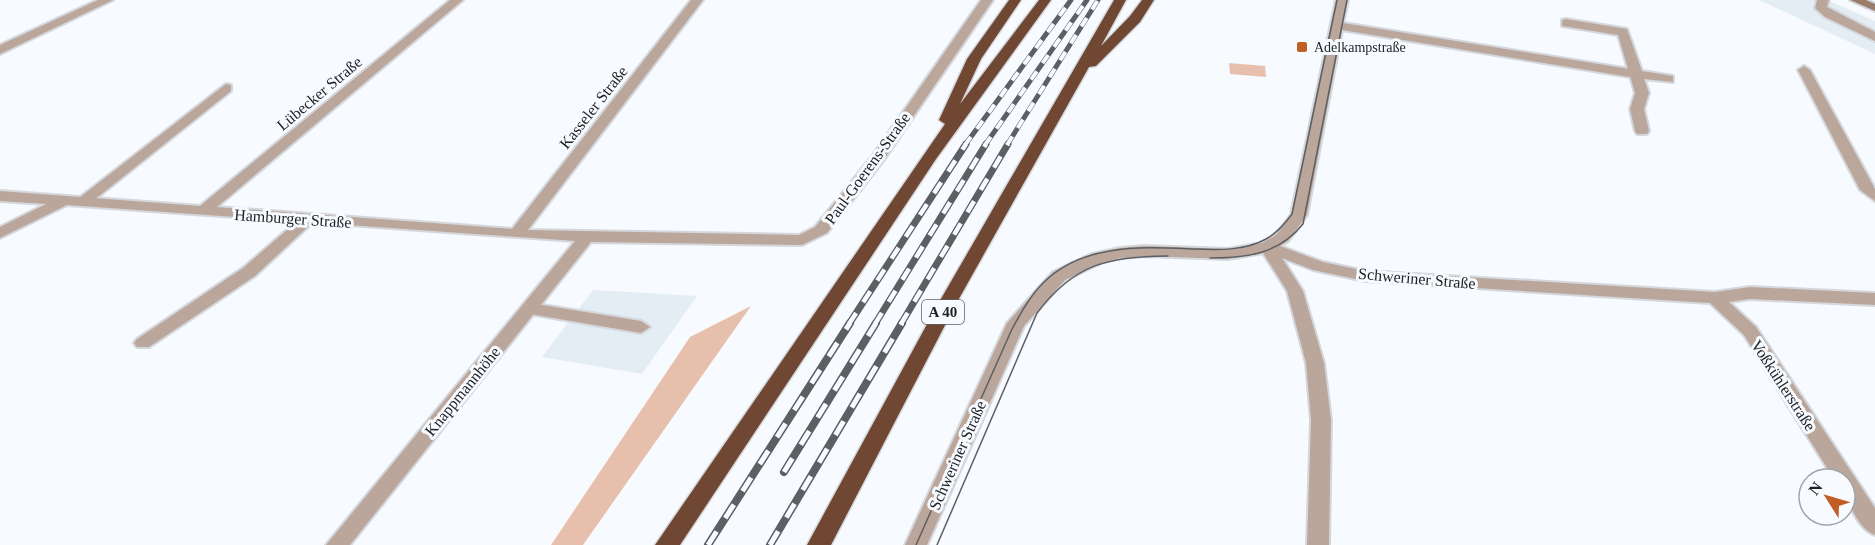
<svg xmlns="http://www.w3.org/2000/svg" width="1875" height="545" viewBox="0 0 1875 545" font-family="'Times New Roman',serif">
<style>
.built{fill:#e4ecf4}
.green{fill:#e7c0ad}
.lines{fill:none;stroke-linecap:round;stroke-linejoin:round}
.service-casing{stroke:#d4d7dc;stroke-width:4}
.minor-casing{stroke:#d4d7dc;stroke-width:4}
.secondary-casing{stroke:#d4d7dc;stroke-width:4}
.motorway-casing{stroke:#d4d7dc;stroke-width:3}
.service{fill:#bba69b;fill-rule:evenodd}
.minor{fill:#bba69b;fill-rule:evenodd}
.secondary{fill:#9b7d6e;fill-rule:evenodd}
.motorway{fill:#704733;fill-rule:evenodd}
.tram{stroke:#5d5f62;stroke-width:1.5}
.rail-far2-casing{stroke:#5d5f62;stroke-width:5}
.rail-far1-casing{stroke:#5d5f62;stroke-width:7}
.rail-casing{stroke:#5d5f62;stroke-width:8}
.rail-far2{stroke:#f7faff;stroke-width:4;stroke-dasharray:10;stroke-linecap:butt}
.rail-far1{stroke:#f7faff;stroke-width:4.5;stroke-dasharray:13;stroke-linecap:butt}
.rail{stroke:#f7faff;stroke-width:5;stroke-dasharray:16;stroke-linecap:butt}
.poi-dot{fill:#c15e25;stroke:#f7faff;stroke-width:2}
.labels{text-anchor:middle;stroke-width:6;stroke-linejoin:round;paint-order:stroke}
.far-poi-label{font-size:14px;fill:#1e2022;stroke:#f7faff;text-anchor:start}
.shield{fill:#f7faff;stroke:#5f6164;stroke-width:1.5}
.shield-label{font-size:15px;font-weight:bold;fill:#1e2022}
.street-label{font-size:16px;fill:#1e2022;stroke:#f7faff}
</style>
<rect width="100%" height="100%" fill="#f7faff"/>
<!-- built -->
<g class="built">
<polygon points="1759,0 1827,0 1875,21 1875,54"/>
<polygon points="593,290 697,296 642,374 542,357"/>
</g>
<!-- green -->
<g class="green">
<polygon points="1229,63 1265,66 1266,77 1230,74"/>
<polygon points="751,306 583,545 551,545 690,337"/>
</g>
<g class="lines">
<defs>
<g id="service">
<polygon points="1817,0 1829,0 1827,7 1875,32 1875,41 1825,17 1815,8"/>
<polygon points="1566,19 1627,29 1642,71 1673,76 1673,82 1644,79 1649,93 1644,109 1649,131 1647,134 1637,134 1635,131 1630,109 1635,93 1618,35 1562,26 1562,20"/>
<polygon points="1804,66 1810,70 1875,189 1875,201 1860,190 1798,70"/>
<polygon points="226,84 231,85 231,91 89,204 79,204 76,201 79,198"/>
<polygon points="308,214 316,219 313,222 255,276 149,347 137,347 134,343 137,339 243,268 303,216"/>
<polygon points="530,303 641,321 650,327 641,333 524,313 521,309"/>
</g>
<g id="minor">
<polygon points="98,0 113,0 0,54 0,45"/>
<polygon points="450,0 463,0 217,207 512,229 691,0 703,0 528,230 799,235 815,227 873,155 981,0 993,0 883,161 827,233 802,245 591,242 350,545 326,545 575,241 67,205 0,238 0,227 46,204 0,201 0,191 200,206"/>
<path d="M 1336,0 L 1348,0 L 1343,23 L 1636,70 L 1642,74 L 1636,78 L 1342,30 L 1307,215 L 1288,241 L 1280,246 L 1323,262 L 1365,271 L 1715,292 L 1750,287 L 1875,293 L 1875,305 L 1750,299 L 1729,302 L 1756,327 L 1875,508 L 1875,535 C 1856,528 1845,497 1845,479 L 1834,479 L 1744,335 L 1710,303 L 1365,281 L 1313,270 L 1282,258 L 1303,291 L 1324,363 L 1331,420 L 1329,545 L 1307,545 L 1311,420 L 1306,363 L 1287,291 L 1263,253 L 1228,259 L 1145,256 L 1120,258 L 1103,262 L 1065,280 L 1024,326 L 927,545 L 905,545 L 1007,323 L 1053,272 L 1092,254 L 1120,248 L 1145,246 L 1228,249 L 1262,243 L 1276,235 L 1291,215 Z"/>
</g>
<polygon id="secondary" points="1850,0 1866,0 1875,4 1875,11"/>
<g id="motorway">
<polygon points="1009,0 1021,0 981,59 960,104 1039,0 1051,0 936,159 680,545 655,545 945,124 939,120 967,59"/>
<polygon points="1114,0 1126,0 1101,46 1130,16 1142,0 1154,0 1140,22 1096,66 1089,67 956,304 831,545 807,545 938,304"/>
</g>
</defs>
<!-- service casing -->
<use href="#service" class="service-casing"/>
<!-- minor casing -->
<use href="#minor" class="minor-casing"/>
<!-- secondary casing -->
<use href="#secondary" class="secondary-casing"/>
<!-- motorway casing -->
<use href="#motorway" class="motorway-casing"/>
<!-- service -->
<use href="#service" class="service"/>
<!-- minor -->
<use href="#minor" class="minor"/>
<!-- secondary -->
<use href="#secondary" class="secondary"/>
<!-- motorway -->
<use href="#motorway" class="motorway"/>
<!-- tram -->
<g class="tram">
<path d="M 1210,258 C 1247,258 1279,254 1303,224 L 1347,0"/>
<path d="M 916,545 L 1012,329 C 1021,313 1030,296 1043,283 C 1083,243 1142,247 1194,249 C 1217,250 1245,251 1266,239 C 1277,233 1284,224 1292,214 L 1337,0"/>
<path d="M 937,545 L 1037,313 C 1074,264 1109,256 1168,256"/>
</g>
<defs>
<g id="rail-far2">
<polyline points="965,145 1071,0"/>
<polyline points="985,145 1087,0"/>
<polyline points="1007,145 1098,0"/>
</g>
<g id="rail-far1">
<polyline points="849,324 966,144"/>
<polyline points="875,324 986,144"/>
<polyline points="901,324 1008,144"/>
</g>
<g id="rail">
<polyline points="784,472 876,323"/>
<polyline points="708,545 850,323"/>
<polyline points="770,545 902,323"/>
</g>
</defs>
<!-- rail-far2 casing -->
<use href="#rail-far2" class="rail-far2-casing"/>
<!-- rail-far1 casing -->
<use href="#rail-far1" class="rail-far1-casing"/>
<!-- rail casing -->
<use href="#rail" class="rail-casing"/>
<!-- rail-far2 -->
<use href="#rail-far2" class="rail-far2"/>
<!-- rail-far1 -->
<use href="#rail-far1" class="rail-far1"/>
<!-- rail -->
<use href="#rail" class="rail"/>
</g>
<!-- markers -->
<rect class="poi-dot" x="1296" y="41" width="12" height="12" rx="3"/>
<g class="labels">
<!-- far-poi labels -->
<g class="far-poi-label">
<text x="1314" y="52">Adelkampstraße</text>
</g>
<!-- shield labels -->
<rect class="shield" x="922" y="300" width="42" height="24" rx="4.5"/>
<g class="shield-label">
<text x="943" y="317">A 40</text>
</g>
<!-- street labels -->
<g class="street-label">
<text transform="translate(319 93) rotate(-40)" y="6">Lübecker Straße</text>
<text transform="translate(593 107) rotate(-52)" y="6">Kasseler Straße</text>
<text transform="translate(867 168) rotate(-54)" y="6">Paul-Goerens-Straße</text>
<text transform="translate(293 218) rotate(4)" y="6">Hamburger Straße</text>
<text transform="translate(1417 278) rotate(5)" y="6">Schweriner Straße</text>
<text transform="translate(1784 385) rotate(57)" y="6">Voßkühlerstraße</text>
<text transform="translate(462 391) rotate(-51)" y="6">Knappmannhöhe</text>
<text transform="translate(957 455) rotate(-66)" y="6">Schweriner Straße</text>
</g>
</g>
<!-- north arrow -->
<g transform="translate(1827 497) rotate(307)"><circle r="28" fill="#f7faff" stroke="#a0a3a7" stroke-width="1.5"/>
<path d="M0-4.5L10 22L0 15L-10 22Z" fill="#c15e25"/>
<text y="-9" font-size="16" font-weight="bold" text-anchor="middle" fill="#1e2022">N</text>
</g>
</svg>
